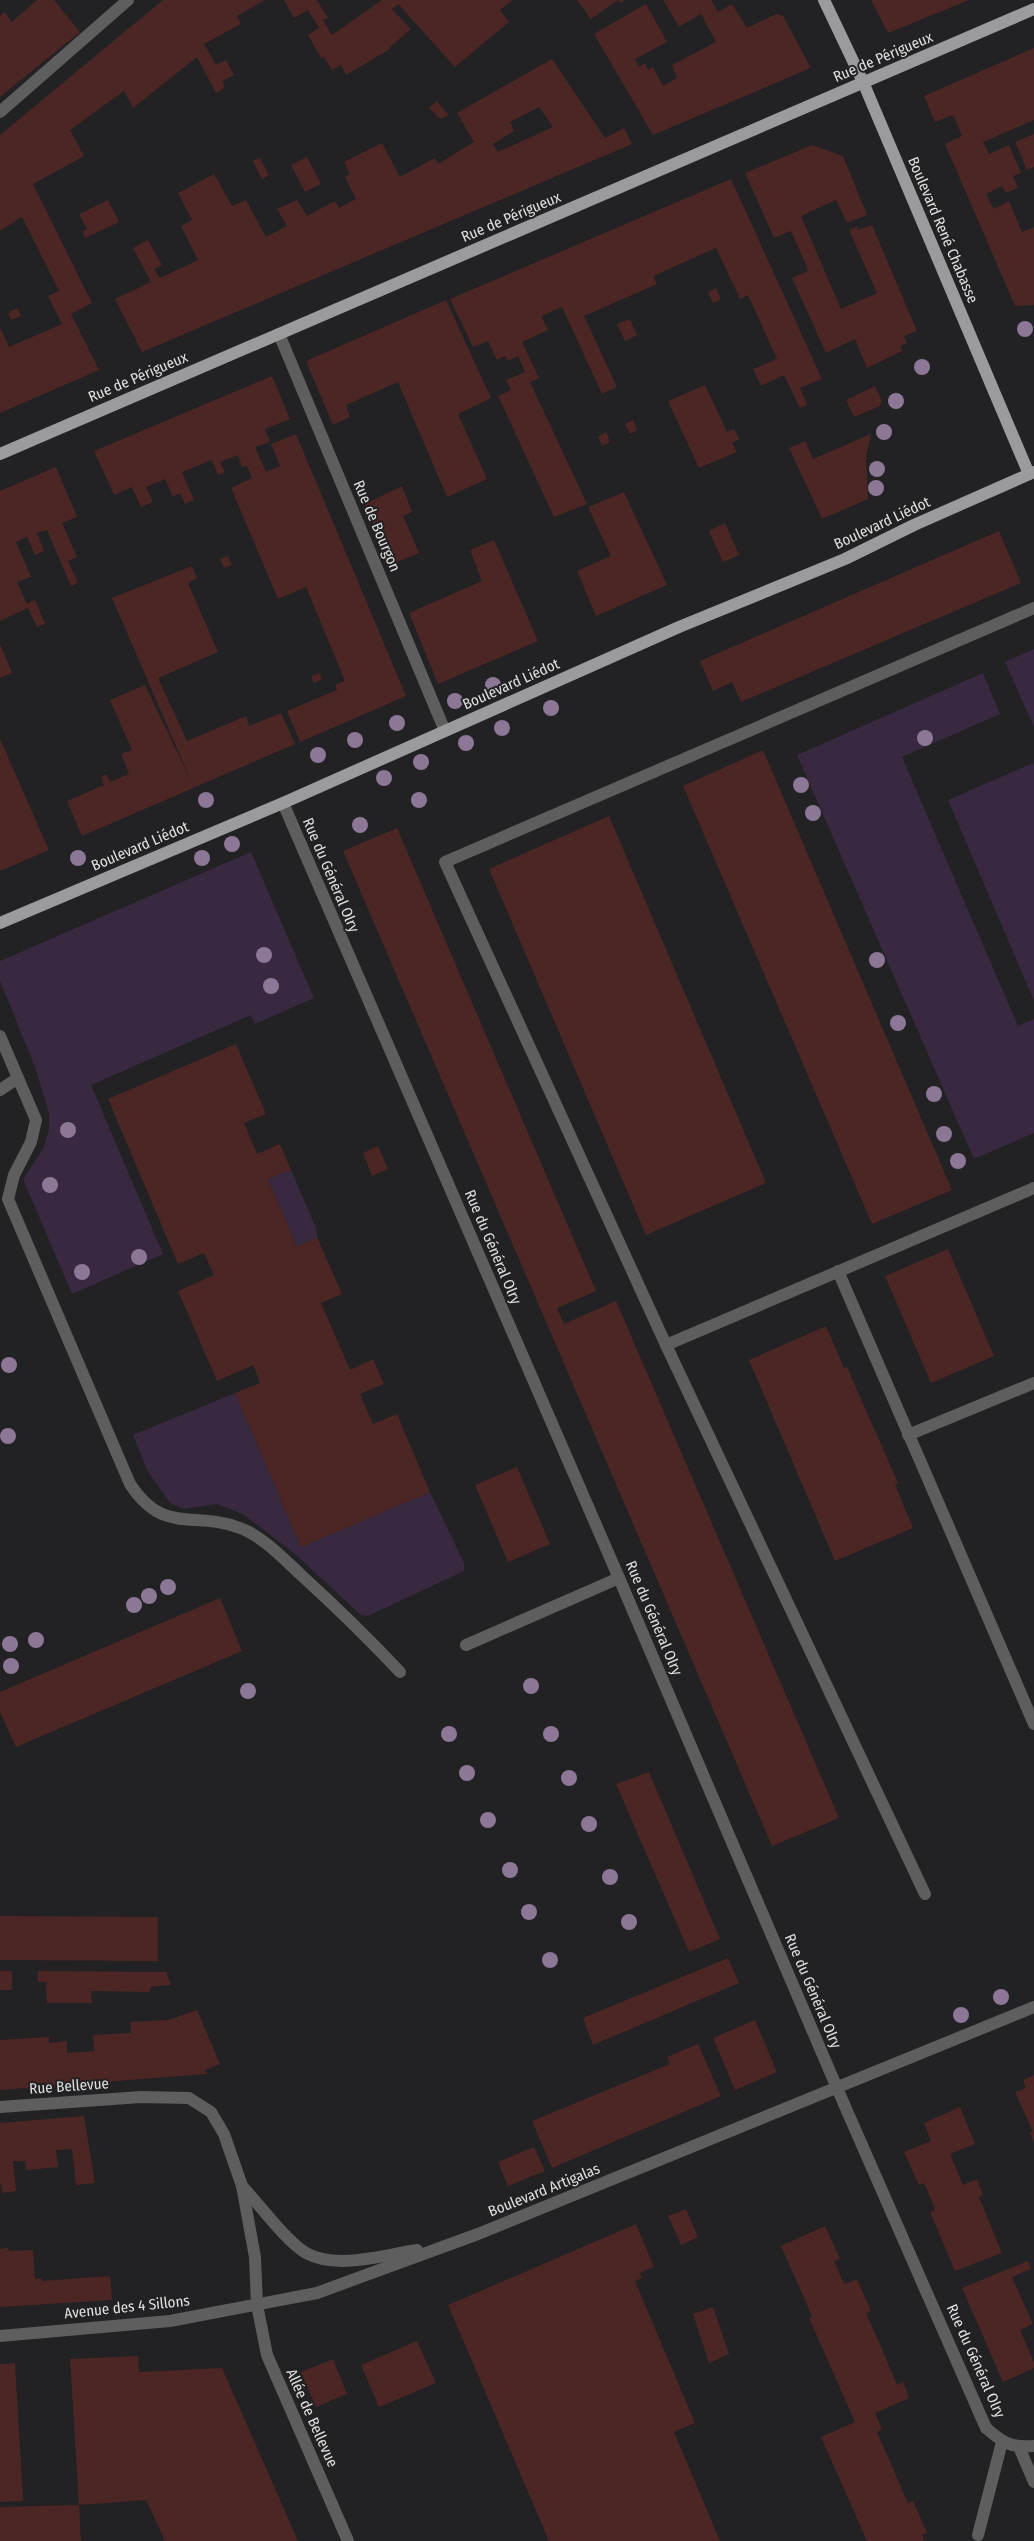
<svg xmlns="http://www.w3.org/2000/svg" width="1034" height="2541" viewBox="0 0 1034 2541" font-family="'Fira Sans Condensed',sans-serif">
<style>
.green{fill:#382940}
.building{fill:#4c2625;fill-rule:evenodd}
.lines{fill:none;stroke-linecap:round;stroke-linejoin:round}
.minor{stroke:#5e5e5f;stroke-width:12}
.major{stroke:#9b9a9d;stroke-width:12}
.tree{fill:#8c7797}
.labels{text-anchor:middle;stroke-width:4;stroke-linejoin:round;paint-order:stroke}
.street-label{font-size:15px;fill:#e0e0e1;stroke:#222123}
</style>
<rect width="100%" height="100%" fill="#222123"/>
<!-- green -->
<g class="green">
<polygon points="1034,649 1034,727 1005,662"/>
<polygon points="983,673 1000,714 902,757 1018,1026 1034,1019 1034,1133 974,1159 797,755"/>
<polygon points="1033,763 1034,766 1034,1001 948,800"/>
<polygon points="251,852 314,998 255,1024 251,1015 91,1085 163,1254 72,1294 23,1179 43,1149 49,1130 49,1113 35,1067 0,981 0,961"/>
<polygon points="291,1170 316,1228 317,1237 297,1247 268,1179"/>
<polygon points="235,1393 301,1547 430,1492 464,1563 464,1571 368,1616 361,1615 295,1554 243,1514 217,1504 184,1509 170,1503 147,1470 133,1435"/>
</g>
<!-- building -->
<g class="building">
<polygon points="37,0 54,0 80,32 0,97 0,16 5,12 12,22"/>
<polygon points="163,0 265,0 237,16 241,24 204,44 216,65 226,60 234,75 222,81 225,88 216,93 197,57 133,108 124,91 70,130 84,156 33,184 92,303 71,314 99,370 0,413 0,327 9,347 62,324 48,296 59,291 22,217 0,231 0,135"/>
<polygon points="284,0 317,0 328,18 323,20 332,35 382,0 512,0 500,10 509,22 455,67 398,4 392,9 411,29 389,48 390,49 346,75 341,65 332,70 324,57 321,58 308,35 319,28 308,10 294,18"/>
<polygon points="577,0 625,0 620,3 618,0 591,19"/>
<polygon points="663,0 711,0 718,12 732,4 747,28 776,14 783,16 811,68 653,135 594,34 646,4 667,42 635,59 639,67 645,63 648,70 653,67 663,86 677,78 672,65 716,42 701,14 679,27"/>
<polygon points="871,0 969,0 888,33"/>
<polygon points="1034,48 1034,120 983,142 989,154 1009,145 1021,173 1013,176 1018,188 1006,193 1002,186 986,194 994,209 1009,201 1022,232 1034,227 1034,305 1015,306 945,144 962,136 953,115 935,122 924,96"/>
<path d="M 552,59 L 605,138 L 624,128 L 632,144 L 142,352 L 115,299 L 151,282 L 133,248 L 148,240 L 162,265 L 154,269 L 160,278 L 198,260 L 181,226 L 192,220 L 178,193 L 214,174 L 232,206 L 246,200 L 266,237 L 287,226 L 277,209 L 297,200 L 307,216 L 335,201 L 339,208 L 356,199 L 345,177 L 350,174 L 344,162 L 382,143 L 400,177 L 435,158 L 438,164 L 474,142 L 457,113 ZM 539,107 L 553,127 L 498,152 L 493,144 L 514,131 L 510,122 Z"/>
<polygon points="437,101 449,115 440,119 429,108"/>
<polygon points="1034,134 1034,167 1027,170 1015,142"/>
<polygon points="812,145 843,156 867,215 847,223 836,200 801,216 841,309 877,293 849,230 857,226 858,230 872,225 917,331 904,336 907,343 900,346 902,351 867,368 855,339 826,353 792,278 808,271 803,258 791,231 774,238 745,173"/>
<polygon points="307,157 321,184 305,192 291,165"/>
<polygon points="260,158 269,175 262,179 253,161"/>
<polygon points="731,179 822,379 800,388 807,405 800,408 784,375 761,386 753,369 777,359 748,295 740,299 716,248 653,276 657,284 584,316 617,387 602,394 562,307 541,316 548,330 522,342 539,378 530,382 587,504 554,517 498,396 511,390 506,380 525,372 518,356 508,361 505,356 497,360 488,341 473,347 450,299"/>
<polygon points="108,200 119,222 85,238 82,231 87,229 79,214"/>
<polygon points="716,288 721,299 713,303 708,292"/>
<polygon points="446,300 491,398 458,414 487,479 447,497 398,382 346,405 350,417 333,425 306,361"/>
<polygon points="17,308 21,316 11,320 8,313"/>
<polygon points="630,319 637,335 625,341 617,324"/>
<polygon points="272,376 290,419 265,429 270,442 255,447 266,472 280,466 271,444 296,434 406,696 300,742 287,711 337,690 335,685 345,681 306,587 278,599 231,488 252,478 247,466 242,467 238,455 220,462 225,472 218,475 212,460 182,472 194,500 185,504 180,493 173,497 165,479 146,487 153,502 141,507 132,487 114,495 94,451"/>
<polygon points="705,385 727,432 734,429 739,439 732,443 737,452 699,468 668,401"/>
<polygon points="875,386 882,401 880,406 854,417 846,400"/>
<polygon points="633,420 637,430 630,434 625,424"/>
<polygon points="606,432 610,442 602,446 598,437"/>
<polygon points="871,434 866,457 868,499 822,519 789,448 805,441 813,459"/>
<polygon points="56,467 77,517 62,523 77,557 68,561 78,583 71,586 47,530 37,533 44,551 35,555 27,537 16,542 31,577 17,582 27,604 35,600 45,624 37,627 28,608 0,621 0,491"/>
<polygon points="402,486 412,512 403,516 419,553 390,565 365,504"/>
<polygon points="624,492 667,585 596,616 577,571 611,556 588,507"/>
<polygon points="725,523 739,555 723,562 709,531"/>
<polygon points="999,531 1021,583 741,702 732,682 713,691 700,661"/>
<polygon points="494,540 538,641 438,684 409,613 482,581 470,550"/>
<polygon points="228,556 232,565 224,568 220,559"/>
<polygon points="192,566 197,578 188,583 218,652 158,678 187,741 246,716 249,726 281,713 295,744 82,836 67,801 104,785 101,777 106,774 110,782 129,774 121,754 132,750 110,700 145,685 192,783 112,598"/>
<polygon points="0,644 12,673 0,678"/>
<polygon points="320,673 322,679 314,683 311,676"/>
<polygon points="0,739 49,850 0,871"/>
<polygon points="763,750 952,1190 872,1224 683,786"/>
<polygon points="609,816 766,1183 646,1235 489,869"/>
<polygon points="397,828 596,1291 557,1308 564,1324 616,1301 839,1818 772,1846 343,851"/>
<polygon points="236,1044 266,1114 244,1123 257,1154 280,1144 291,1170 268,1179 297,1247 317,1237 342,1294 321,1303 350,1370 373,1359 384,1384 360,1394 373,1424 397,1414 430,1492 301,1547 235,1393 260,1383 253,1365 217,1381 178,1291 214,1275 204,1253 178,1264 108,1099"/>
<polygon points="378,1146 388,1169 372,1176 363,1153"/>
<polygon points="948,1249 994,1356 931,1383 885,1276"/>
<polygon points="826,1326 844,1368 847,1367 898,1483 895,1485 913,1528 835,1561 749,1360"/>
<polygon points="517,1467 550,1544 508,1562 475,1485"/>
<polygon points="220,1598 242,1651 16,1747 0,1712 0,1692"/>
<polygon points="649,1772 720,1939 689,1952 616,1784"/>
<polygon points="0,1916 158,1917 158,1961 0,1960"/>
<polygon points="728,1958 739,1983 593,2045 583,2018"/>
<rect x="0" y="1971" width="12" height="19"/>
<polygon points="38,1971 166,1972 171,1985 150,1987 150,1992 91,1991 92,2003 47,2003 46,1982 38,1982"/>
<polygon points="197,2010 220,2064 205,2070 207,2074 0,2090 0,2040 49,2037 49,2043 67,2041 67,2053 94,2051 93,2035 131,2033 130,2022 168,2020"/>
<polygon points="755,2020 777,2072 735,2090 713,2038"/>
<polygon points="698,2044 721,2096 552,2168 532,2121 670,2064 667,2057"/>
<polygon points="1034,2075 1034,2143 1030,2133 1033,2132 1015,2092 1026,2088 1023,2080"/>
<polygon points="960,2107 975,2144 950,2154 963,2185 977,2179 983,2195 979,2197 1002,2253 955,2271 930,2212 935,2210 931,2199 924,2183 919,2185 904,2152 931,2141 924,2123"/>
<polygon points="84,2116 95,2183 76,2185 72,2149 56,2150 58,2167 26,2170 25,2161 13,2161 16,2191 3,2193 0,2182 0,2123"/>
<polygon points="534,2147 545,2171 508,2186 498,2162"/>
<polygon points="686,2209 698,2237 681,2245 668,2216"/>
<polygon points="636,2224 654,2267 640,2273 642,2278 635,2281 695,2423 674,2432 720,2541 549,2541 448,2305"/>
<polygon points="825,2226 840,2259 834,2261 844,2284 857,2279 871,2311 866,2313 881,2347 897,2385 903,2382 909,2398 875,2413 882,2429 877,2432 908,2503 913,2501 927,2533 922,2535 925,2541 867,2541 821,2437 855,2422 809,2318 812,2316 781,2246"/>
<polygon points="8,2248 9,2251 33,2250 35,2279 42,2278 42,2281 110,2276 112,2300 0,2307 0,2249"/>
<polygon points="1028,2261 1031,2269 1012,2277 1033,2324 1020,2330 1034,2362 1034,2368 1003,2382 962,2288"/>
<polygon points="713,2307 729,2354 709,2363 693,2314"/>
<polygon points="417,2341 436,2383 379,2407 361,2365"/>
<polygon points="138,2356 139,2372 222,2368 298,2541 165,2541 146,2500 79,2505 70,2359"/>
<polygon points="333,2359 347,2394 316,2407 301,2372"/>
<polygon points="15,2363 23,2499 22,2501 0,2502 0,2364"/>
<polygon points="79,2505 81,2541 0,2541 0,2507"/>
</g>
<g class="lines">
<!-- minor -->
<g class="minor">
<polyline points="0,112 128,0"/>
<polyline points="279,334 445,731"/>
<path d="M 283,803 L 619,1578 L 837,2088 L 986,2428 C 1003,2443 1011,2448 1034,2446"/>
<path d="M 0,1036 L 36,1120 L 31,1142 L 14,1175 L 8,1199 L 130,1484 C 164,1536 193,1510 240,1528 C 262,1536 283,1558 300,1574 C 334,1605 368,1638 400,1672"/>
<polyline points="0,1090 18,1078"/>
<polyline points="838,1271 1034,1724"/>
<polyline points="666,1345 1034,1188"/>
<polyline points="908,1435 1034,1383"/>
<polyline points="466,1645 619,1578"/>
<polyline points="925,1894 666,1345 445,862 1034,608"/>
<polyline points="0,2107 141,2097 189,2098 211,2112 224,2134 242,2186 255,2257 257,2305 267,2355 348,2541"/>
<path d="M 242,2186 C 259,2204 286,2241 306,2253 C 337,2270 383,2255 417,2250"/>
<polyline points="0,2336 170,2321 317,2293 478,2234 1034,2007"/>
<polyline points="1019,2447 1034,2482"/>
<polyline points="978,2535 1002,2442"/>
</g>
<!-- major -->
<g class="major">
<polyline points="824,0 863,82 1029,474"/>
<polyline points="0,454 1034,9"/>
<polyline points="0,923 283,803 679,627 845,559 914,525 1034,472"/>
</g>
</g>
<!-- trees -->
<g class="tree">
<circle cx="1025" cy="329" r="8"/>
<circle cx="922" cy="367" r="8"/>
<circle cx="896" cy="401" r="8"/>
<circle cx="884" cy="432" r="8"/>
<circle cx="877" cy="469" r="8"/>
<circle cx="876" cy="488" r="8"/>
<circle cx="493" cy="685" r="8"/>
<circle cx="455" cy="701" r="8"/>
<circle cx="551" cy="708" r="8"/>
<circle cx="397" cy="723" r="8"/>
<circle cx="502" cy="728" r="8"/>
<circle cx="925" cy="738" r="8"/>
<circle cx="355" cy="740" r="8"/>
<circle cx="466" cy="743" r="8"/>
<circle cx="318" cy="755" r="8"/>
<circle cx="421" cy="762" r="8"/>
<circle cx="384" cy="778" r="8"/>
<circle cx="801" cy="785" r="8"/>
<circle cx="206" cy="800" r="8"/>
<circle cx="419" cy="800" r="8"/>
<circle cx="813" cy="813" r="8"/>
<circle cx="360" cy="825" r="8"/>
<circle cx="232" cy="844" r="8"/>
<circle cx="78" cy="858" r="8"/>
<circle cx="202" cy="858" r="8"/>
<circle cx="264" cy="955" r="8"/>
<circle cx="877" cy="960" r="8"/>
<circle cx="271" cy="986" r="8"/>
<circle cx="898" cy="1023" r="8"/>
<circle cx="934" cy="1094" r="8"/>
<circle cx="68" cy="1130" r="8"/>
<circle cx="944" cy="1134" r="8"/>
<circle cx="958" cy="1161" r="8"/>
<circle cx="50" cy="1185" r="8"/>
<circle cx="139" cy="1257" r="8"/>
<circle cx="82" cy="1272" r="8"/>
<circle cx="9" cy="1365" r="8"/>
<circle cx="8" cy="1436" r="8"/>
<circle cx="168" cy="1587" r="8"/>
<circle cx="149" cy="1596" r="8"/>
<circle cx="134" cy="1605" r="8"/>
<circle cx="36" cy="1640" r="8"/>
<circle cx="10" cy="1644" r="8"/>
<circle cx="11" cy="1666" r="8"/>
<circle cx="531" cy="1686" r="8"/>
<circle cx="248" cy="1691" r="8"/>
<circle cx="449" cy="1734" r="8"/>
<circle cx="551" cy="1734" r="8"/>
<circle cx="467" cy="1773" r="8"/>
<circle cx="569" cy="1778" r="8"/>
<circle cx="488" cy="1820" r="8"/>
<circle cx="589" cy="1824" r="8"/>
<circle cx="510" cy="1870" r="8"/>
<circle cx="610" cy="1877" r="8"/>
<circle cx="529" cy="1912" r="8"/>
<circle cx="629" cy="1922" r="8"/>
<circle cx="550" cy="1960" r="8"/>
<circle cx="1001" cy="1997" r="8"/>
<circle cx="961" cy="2015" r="8"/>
</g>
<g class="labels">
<!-- street labels -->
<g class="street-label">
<text transform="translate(883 57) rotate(-23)" y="5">Rue de Périgueux</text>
<text transform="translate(511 217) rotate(-23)" y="5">Rue de Périgueux</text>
<text transform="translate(943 230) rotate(67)" y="5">Boulevard René Chabasse</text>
<text transform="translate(138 377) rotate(-23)" y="5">Rue de Périgueux</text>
<text transform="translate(882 523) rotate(-25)" y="5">Boulevard Liédot</text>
<text transform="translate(377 526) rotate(67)" y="5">Rue de Bourgon</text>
<text transform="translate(511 684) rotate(-24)" y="5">Boulevard Liédot</text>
<text transform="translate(140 846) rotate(-23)" y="5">Boulevard Liédot</text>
<text transform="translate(331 875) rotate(67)" y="5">Rue du Général Olry</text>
<text transform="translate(493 1247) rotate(67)" y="5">Rue du Général Olry</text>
<text transform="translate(654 1618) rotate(67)" y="5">Rue du Général Olry</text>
<text transform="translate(813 1991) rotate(67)" y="5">Rue du Général Olry</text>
<text transform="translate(69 2086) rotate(-4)" y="5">Rue Bellevue</text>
<text transform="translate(544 2190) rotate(-22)" y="5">Boulevard Artigalas</text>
<text transform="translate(127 2307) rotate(-6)" y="5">Avenue des 4 Sillons</text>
<text transform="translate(976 2361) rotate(66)" y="5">Rue du Général Olry</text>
<text transform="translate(312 2418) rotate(66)" y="5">Allée de Bellevue</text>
</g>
</g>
</svg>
